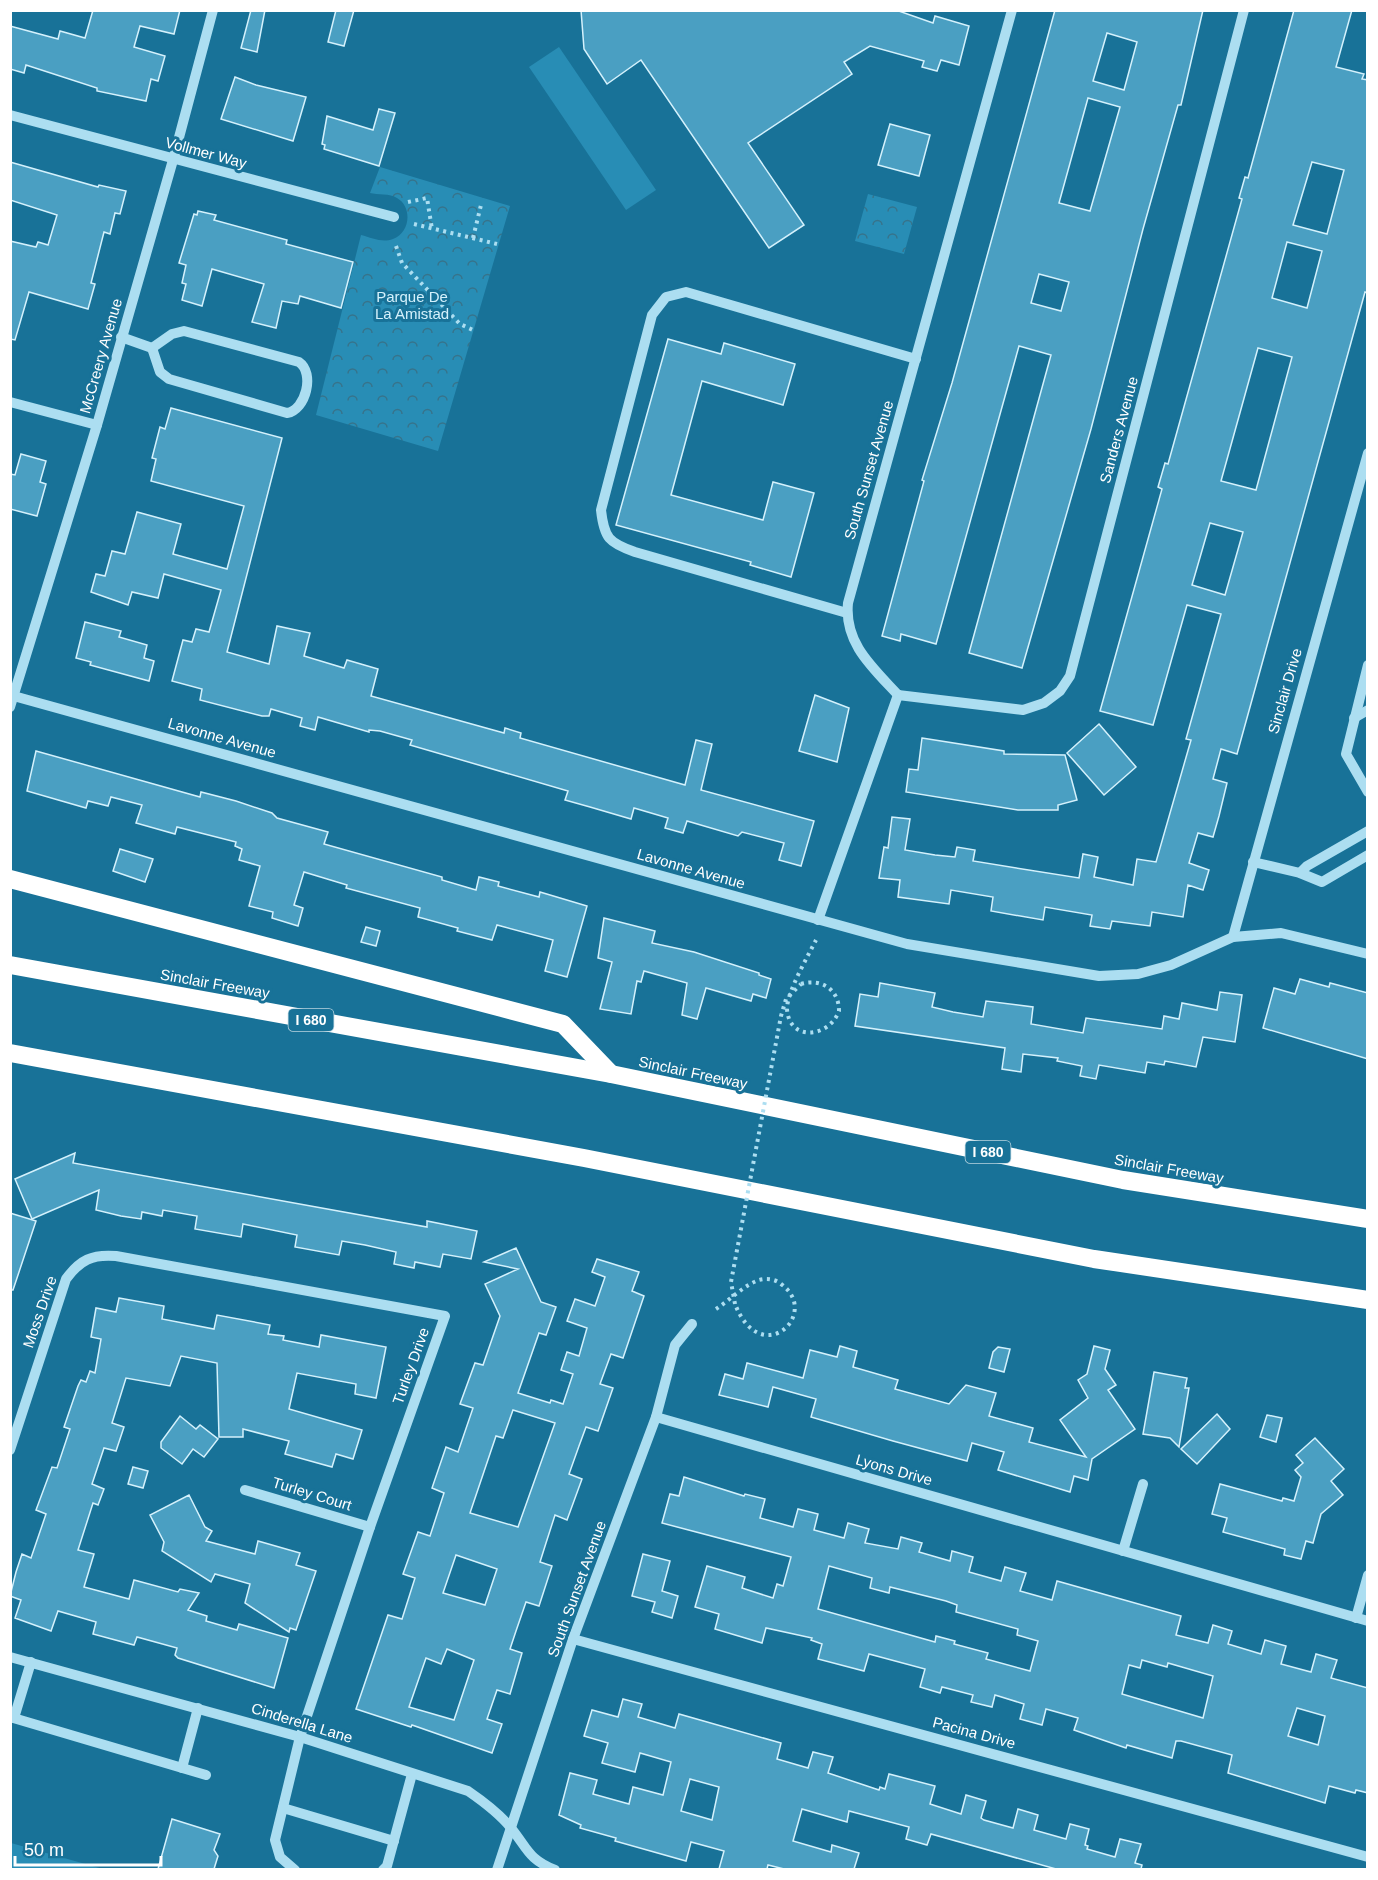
<svg xmlns="http://www.w3.org/2000/svg" width="1378" height="1880" viewBox="0 0 1378 1880" font-family="Helvetica,sans-serif">
<style>
.grass{fill:#288db5}
.forest{fill:url(#forest-crowns)}
.building{fill:#4a9fc2;stroke:#d4f1fc;stroke-width:1.5;fill-rule:evenodd}
.lines{fill:none;stroke-linecap:round;stroke-linejoin:round}
.path{stroke:#acdef1;stroke-width:4;stroke-dasharray:3 4.5;stroke-linecap:butt}
.minor{stroke:#acdef1;stroke-width:10}
.highway{stroke:#fff;stroke-width:18}
.path-bridge{stroke:#acdef1;stroke-width:4;stroke-dasharray:3 4.5;stroke-linecap:butt}
.labels{text-anchor:middle;stroke-width:6;stroke-linejoin:round;paint-order:stroke}
.shield{fill:#187298;stroke:#bad5e0;stroke-width:1.5}
.shield-label{font-size:14px;font-weight:bold;fill:#fff}
.street-label{font-size:15px;fill:#fff;stroke:#187298}
.park-label{font-size:15px;fill:#d4f1fc;stroke:#187298}
</style>
<defs>
<pattern id="forest-crowns" width="20" height="18" patternUnits="userSpaceOnUse" patternTransform="scale(1.5)"><rect width="20" height="18" fill="#288db5"/><path d="M2 6a3 3 0 1 1 6 0M12 15a3 3 0 1 1 6 0" fill="none" stroke="#36738b"/></pattern>
</defs>
<rect width="100%" height="100%" fill="#187298"/>
<!-- grass -->
<g class="grass">
<polygon points="559,47 656,190 626,210 529,67"/>
<polygon points="10,1843 11,1843 103,1869 11,1869"/>
</g>
<!-- forest -->
<g class="forest">
<path d="M 380,167 L 510,206 L 438,451 L 316,415 L 361,235 C 372,238 382,243 393,239 C 410,233 413,207 397,198 C 390,193 378,195 370,193 Z"/>
<polygon points="868,194 917,207 904,254 855,241"/>
</g>
<!-- building -->
<g class="building">
<polygon points="93,10 180,10 174,34 140,26 134,47 165,56 158,81 151,79 146,101 97,91 97,88 26,65 24,73 10,69 10,26 58,39 60,31 85,38"/>
<polygon points="251,10 265,10 257,52 241,48"/>
<polygon points="336,10 354,10 344,46 328,42"/>
<polygon points="581,10 896,10 933,23 935,16 969,26 959,65 941,60 937,71 922,67 924,61 870,46 844,62 852,74 748,143 804,225 769,248 641,60 607,84 584,49"/>
<path d="M 1055,10 L 1203,10 L 1181,105 L 1178,105 L 1143,229 L 1091,429 L 1022,668 L 969,653 L 1051,355 L 1019,346 L 936,644 L 901,634 L 900,641 L 882,636 L 924,481 L 922,480 L 952,383 ZM 1107,33 L 1137,42 L 1124,90 L 1093,81 ZM 1088,98 L 1120,107 L 1090,211 L 1059,203 ZM 1039,274 L 1069,282 L 1061,311 L 1031,303 Z"/>
<path d="M 1294,10 L 1352,10 L 1336,67 L 1364,74 L 1362,79 L 1368,80 L 1368,293 L 1365,292 L 1237,754 L 1221,749 L 1213,779 L 1227,783 L 1219,816 L 1213,837 L 1198,833 L 1189,863 L 1209,870 L 1203,890 L 1188,885 L 1183,917 L 1152,912 L 1150,926 L 1112,921 L 1110,929 L 1090,926 L 1092,915 L 1045,907 L 1043,920 L 991,911 L 993,897 L 951,890 L 949,904 L 898,897 L 900,880 L 879,878 L 884,847 L 888,848 L 892,817 L 910,819 L 905,850 L 935,855 L 955,857 L 957,847 L 975,850 L 973,861 L 1079,878 L 1083,854 L 1098,857 L 1094,877 L 1133,885 L 1137,859 L 1156,862 L 1191,740 L 1186,739 L 1221,614 L 1187,605 L 1153,725 L 1100,711 L 1162,489 L 1158,487 L 1165,463 L 1168,464 L 1242,199 L 1239,198 L 1245,177 L 1248,178 ZM 1312,162 L 1344,170 L 1327,234 L 1293,225 ZM 1287,242 L 1322,251 L 1307,308 L 1272,298 ZM 1258,348 L 1292,357 L 1256,490 L 1221,481 ZM 1210,523 L 1243,532 L 1225,595 L 1192,585 Z"/>
<polygon points="235,77 256,85 306,97 293,141 221,119"/>
<polygon points="379,109 395,113 379,166 324,149 325,145 322,144 327,116 373,130"/>
<polygon points="890,124 930,135 919,176 878,165"/>
<polygon points="10,162 98,187 99,185 126,191 120,214 115,213 110,234 104,232 91,283 95,284 88,309 29,292 15,340 10,339 10,241 36,247 38,242 48,245 57,215 10,200"/>
<polygon points="198,211 216,215 214,220 287,240 286,244 353,262 341,308 300,296 298,304 282,301 276,328 252,322 264,284 212,269 202,306 182,300 186,284 182,283 186,265 179,263 194,214 197,215"/>
<polygon points="668,339 721,354 724,343 795,364 783,405 702,381 671,495 763,520 773,482 814,493 791,577 750,565 751,562 616,525"/>
<polygon points="171,408 282,438 227,652 269,664 277,626 310,633 304,656 344,668 347,660 378,669 371,696 504,733 505,728 521,733 520,738 685,785 696,740 712,744 701,790 814,821 801,866 779,860 784,843 742,832 738,836 687,821 683,833 665,828 668,818 634,808 631,819 590,807 565,800 568,791 410,745 412,740 380,731 369,730 369,732 318,717 315,730 300,726 302,718 271,709 269,716 262,716 200,700 202,689 172,681 183,640 192,642 196,629 209,632 221,590 164,574 158,598 132,592 128,605 91,592 96,574 105,576 112,551 125,554 137,512 181,524 173,554 227,569 244,506 151,481 156,459 152,458 160,427 165,429"/>
<polygon points="21,454 46,461 40,482 46,484 37,516 10,509 10,474 15,475"/>
<polygon points="85,622 121,631 119,637 147,645 144,658 154,661 149,681 90,665 91,662 76,658"/>
<polygon points="815,695 849,708 837,762 799,751"/>
<polygon points="1099,724 1136,767 1104,795 1067,753"/>
<polygon points="922,738 1004,751 1004,754 1065,755 1077,800 1058,805 1058,810 1018,810 906,792 909,769 918,770"/>
<polygon points="36,751 200,797 201,792 236,801 272,813 277,818 328,832 324,844 442,877 442,880 476,890 479,877 499,882 498,886 539,897 540,892 587,906 567,977 545,971 553,940 497,925 492,940 457,931 458,928 418,917 420,908 346,888 347,885 304,872 294,905 303,908 298,926 272,918 273,912 249,906 260,866 239,860 242,849 235,846 236,842 177,827 175,834 136,823 142,805 111,797 108,806 88,801 86,808 27,791"/>
<polygon points="120,849 153,859 145,882 113,871"/>
<polygon points="604,918 655,931 652,943 694,952 759,973 759,975 771,979 766,998 753,994 751,1001 706,988 697,1019 682,1015 687,983 644,971 641,982 637,981 631,1014 600,1009 612,962 598,958"/>
<polygon points="366,927 380,931 376,946 361,942"/>
<polygon points="1300,979 1329,987 1330,983 1368,993 1368,1059 1263,1028 1274,988 1295,994"/>
<polygon points="880,983 935,993 932,1007 953,1012 983,1017 986,1001 1033,1007 1031,1024 1083,1033 1086,1018 1162,1029 1164,1016 1179,1019 1182,1003 1217,1010 1220,992 1242,995 1235,1042 1203,1037 1196,1067 1165,1061 1164,1065 1147,1062 1145,1073 1099,1065 1096,1079 1080,1076 1082,1066 1057,1061 1058,1058 1023,1054 1021,1072 1002,1069 1005,1048 855,1026 860,994 878,997"/>
<polygon points="75,1153 73,1163 427,1227 427,1221 477,1231 471,1259 443,1254 440,1267 415,1262 414,1268 394,1264 396,1252 365,1245 342,1241 339,1255 295,1247 297,1235 243,1224 241,1237 195,1229 197,1216 163,1210 162,1216 142,1212 141,1219 121,1216 96,1210 99,1190 32,1219 15,1179"/>
<polygon points="10,1213 36,1221 13,1290 10,1290"/>
<path d="M 516,1248 L 541,1302 L 556,1307 L 546,1335 L 539,1333 L 518,1393 L 550,1403 L 551,1400 L 563,1404 L 573,1374 L 561,1370 L 567,1352 L 579,1356 L 587,1328 L 567,1321 L 575,1299 L 595,1306 L 605,1277 L 592,1272 L 597,1259 L 639,1272 L 632,1291 L 644,1296 L 623,1358 L 611,1354 L 600,1384 L 613,1388 L 598,1431 L 586,1427 L 579,1446 L 569,1474 L 582,1479 L 567,1520 L 555,1515 L 546,1543 L 540,1562 L 552,1566 L 539,1606 L 526,1602 L 516,1631 L 510,1649 L 522,1653 L 515,1677 L 510,1694 L 497,1690 L 487,1719 L 502,1724 L 492,1753 L 412,1725 L 411,1727 L 356,1709 L 388,1615 L 402,1619 L 415,1578 L 403,1574 L 418,1532 L 430,1536 L 444,1493 L 432,1488 L 446,1447 L 458,1452 L 473,1408 L 460,1404 L 475,1363 L 483,1365 L 500,1316 L 485,1284 L 518,1269 L 484,1262 ZM 513,1410 L 555,1423 L 518,1527 L 470,1513 L 496,1436 L 503,1438 ZM 456,1555 L 497,1569 L 485,1605 L 443,1593 ZM 447,1649 L 474,1660 L 454,1720 L 409,1707 L 426,1658 L 441,1664 Z"/>
<polygon points="119,1298 164,1306 162,1319 214,1329 217,1315 270,1325 268,1334 284,1336 283,1340 319,1347 321,1335 386,1347 376,1398 355,1394 356,1384 297,1373 289,1409 362,1430 353,1459 336,1454 332,1467 285,1454 289,1441 243,1429 243,1437 219,1437 217,1363 181,1356 170,1386 126,1378 112,1423 124,1427 116,1451 104,1448 92,1484 104,1489 98,1505 93,1503 78,1550 94,1554 84,1587 129,1599 134,1580 178,1592 180,1589 199,1593 188,1610 207,1616 206,1621 237,1630 239,1624 288,1638 274,1688 178,1658 175,1655 177,1648 137,1637 134,1645 93,1634 96,1622 58,1611 51,1631 15,1618 21,1600 10,1596 16,1572 22,1554 31,1558 46,1514 36,1510 52,1467 57,1468 70,1429 64,1427 78,1386 81,1380 86,1382 90,1371 95,1373 101,1339 91,1337 96,1308 116,1312"/>
<polygon points="840,1346 857,1351 853,1367 898,1380 895,1389 949,1404 966,1385 996,1393 989,1416 1033,1428 1029,1442 1086,1457 1060,1420 1088,1398 1078,1380 1087,1374 1094,1346 1110,1350 1105,1369 1116,1385 1108,1390 1135,1429 1092,1459 1088,1480 1074,1476 1070,1492 998,1470 1004,1452 972,1443 967,1461 893,1441 811,1417 816,1399 773,1387 768,1407 719,1395 725,1374 743,1379 747,1363 803,1378 810,1350 837,1357"/>
<polygon points="998,1347 1010,1349 1004,1372 989,1368 993,1352"/>
<polygon points="1154,1372 1187,1378 1185,1388 1189,1388 1179,1447 1170,1438 1143,1434"/>
<polygon points="1217,1414 1230,1429 1197,1464 1181,1449"/>
<polygon points="1267,1415 1282,1418 1276,1442 1260,1437"/>
<polygon points="180,1416 196,1429 200,1425 218,1439 204,1457 193,1449 182,1464 161,1448 161,1442"/>
<polygon points="1315,1438 1344,1469 1331,1481 1343,1495 1321,1514 1313,1543 1306,1541 1301,1559 1284,1555 1285,1549 1223,1532 1227,1518 1212,1514 1220,1484 1282,1501 1283,1498 1294,1501 1301,1477 1295,1470 1303,1463 1296,1455"/>
<polygon points="133,1467 148,1471 143,1488 128,1484"/>
<path d="M 684,1477 L 744,1496 L 745,1494 L 765,1499 L 760,1518 L 793,1527 L 798,1509 L 818,1514 L 814,1530 L 844,1538 L 848,1523 L 869,1529 L 865,1543 L 898,1549 L 901,1537 L 922,1543 L 919,1552 L 950,1561 L 952,1551 L 973,1557 L 969,1572 L 1001,1581 L 1005,1567 L 1026,1573 L 1020,1591 L 1052,1600 L 1057,1581 L 1181,1616 L 1176,1635 L 1208,1643 L 1213,1625 L 1232,1631 L 1228,1644 L 1261,1654 L 1265,1640 L 1286,1646 L 1281,1664 L 1311,1672 L 1316,1654 L 1337,1660 L 1331,1678 L 1368,1688 L 1368,1793 L 1356,1790 L 1355,1793 L 1329,1786 L 1325,1803 L 1228,1773 L 1232,1755 L 1181,1741 L 1176,1741 L 1172,1758 L 1127,1745 L 1126,1748 L 1074,1730 L 1078,1718 L 1046,1709 L 1042,1725 L 1020,1719 L 1024,1704 L 995,1695 L 992,1707 L 971,1702 L 973,1695 L 942,1687 L 940,1693 L 920,1687 L 925,1669 L 869,1654 L 864,1671 L 818,1659 L 822,1644 L 811,1640 L 812,1638 L 766,1628 L 762,1643 L 715,1629 L 719,1614 L 695,1607 L 707,1566 L 745,1577 L 742,1588 L 773,1598 L 777,1584 L 783,1586 L 791,1557 L 662,1523 L 670,1494 L 679,1496 ZM 829,1566 L 872,1578 L 870,1588 L 889,1593 L 890,1587 L 946,1601 L 957,1605 L 956,1612 L 1018,1629 L 1017,1635 L 1038,1641 L 1030,1671 L 986,1659 L 988,1653 L 954,1644 L 955,1641 L 936,1636 L 935,1642 L 818,1609 ZM 1142,1660 L 1167,1667 L 1168,1663 L 1213,1676 L 1203,1718 L 1122,1694 L 1129,1665 L 1140,1668 ZM 1297,1708 L 1325,1716 L 1318,1745 L 1288,1736 Z"/>
<polygon points="189,1495 205,1527 212,1531 206,1541 255,1554 258,1541 300,1553 296,1565 316,1571 296,1630 290,1628 289,1632 245,1603 250,1584 215,1574 211,1582 162,1551 164,1542 150,1515"/>
<polygon points="643,1554 670,1561 662,1591 678,1596 672,1618 652,1612 655,1602 632,1596"/>
<path d="M 623,1699 L 642,1704 L 638,1717 L 675,1728 L 679,1714 L 781,1743 L 777,1759 L 808,1768 L 813,1752 L 833,1757 L 828,1773 L 879,1790 L 880,1787 L 885,1789 L 889,1774 L 935,1786 L 930,1804 L 961,1814 L 966,1795 L 986,1801 L 981,1818 L 984,1820 L 1013,1828 L 1018,1809 L 1038,1815 L 1034,1830 L 1066,1839 L 1070,1824 L 1089,1829 L 1085,1845 L 1088,1846 L 1087,1849 L 1115,1857 L 1120,1839 L 1141,1844 L 1135,1863 L 1142,1865 L 1141,1869 L 1056,1869 L 931,1834 L 927,1845 L 906,1839 L 909,1827 L 849,1811 L 847,1822 L 802,1809 L 793,1841 L 831,1852 L 832,1845 L 859,1853 L 854,1869 L 784,1869 L 768,1865 L 767,1869 L 719,1869 L 724,1851 L 691,1842 L 686,1861 L 615,1841 L 616,1838 L 580,1828 L 581,1825 L 559,1815 L 570,1773 L 597,1780 L 593,1794 L 629,1804 L 633,1787 L 663,1795 L 671,1762 L 640,1753 L 635,1772 L 602,1763 L 608,1743 L 584,1736 L 592,1710 L 618,1717 ZM 690,1779 L 719,1787 L 712,1820 L 681,1811 Z"/>
<polygon points="172,1819 220,1834 214,1850 218,1856 214,1869 158,1869"/>
</g>
<g class="lines">
<!-- path -->
<g class="path">
<polyline points="408,202 427,198 432,229"/>
<polyline points="414,224 497,244"/>
<polyline points="473,238 481,205"/>
<polyline points="396,246 402,263 460,324 473,330"/>
<path d="M 801,984 C 821,978 839,989 839,1011 C 829,1038 789,1042 787,1009 C 787,992 808,956 816,940"/>
<path d="M 716,1309 C 730,1300 744,1285 759,1280 C 767,1278 775,1279 781,1284 C 822,1313 761,1371 735,1304"/>
</g>
<!-- minor -->
<g class="minor">
<polyline points="10,115 394,217"/>
<path d="M 184,331 L 299,362 C 315,373 306,410 287,413 L 169,379 L 160,372 L 152,348 L 172,334 Z"/>
<polyline points="121,337 152,348"/>
<polyline points="10,402 97,425"/>
<path d="M 847,613 L 635,552 C 609,543 604,538 601,510 L 652,315 L 666,297 L 686,292 L 916,359"/>
<polyline points="1368,665 1346,754 1368,792"/>
<polyline points="10,695 907,944 1099,976 1138,974 1171,965 1233,937 1281,933 1368,954"/>
<polyline points="898,695 1023,710 1044,703 1060,691 1070,676 1244,10"/>
<path d="M 898,695 C 872,667 844,643 848,603 L 1012,10"/>
<polyline points="10,707 97,425 173,160 213,10"/>
<polyline points="1354,718 1368,710"/>
<polyline points="1253,862 1300,873 1322,882 1368,855"/>
<polyline points="1300,873 1307,866 1368,831"/>
<polyline points="818,920 898,695"/>
<polyline points="1233,937 1368,453"/>
<polyline points="656,1417 1368,1621"/>
<path d="M 10,1450 L 66,1279 C 80,1260 92,1254 116,1256 L 445,1316 L 370,1527 L 300,1737 L 275,1840 L 280,1857 L 295,1870"/>
<polyline points="245,1490 370,1527"/>
<polyline points="1123,1551 1143,1484"/>
<polyline points="1356,1618 1368,1575"/>
<polyline points="573,1639 1368,1857"/>
<path d="M 10,1657 L 300,1737 L 468,1791 C 484,1802 499,1813 511,1828 C 528,1849 528,1859 555,1870"/>
<polyline points="10,1717 206,1775"/>
<polyline points="14,1718 31,1662"/>
<polyline points="182,1768 198,1708"/>
<polyline points="283,1808 394,1841"/>
<polyline points="383,1870 387,1866 412,1774"/>
<polyline points="497,1870 573,1639 656,1417 675,1345 692,1324"/>
</g>
<!-- highway -->
<g class="highway">
<polyline points="10,879 563,1024 611,1074"/>
<polyline points="10,965 611,1074 1123,1180 1368,1219"/>
<polyline points="10,1053 584,1158 1094,1259 1368,1300"/>
</g>
<!-- path-bridge -->
<polyline class="path-bridge" points="735,1304 731,1282 781,1016 786,999 801,984"/>
</g>
<g class="labels">
<!-- shield labels -->
<g class="shield">
<rect x="288.5" y="1009" width="45" height="22" rx="4.5"/>
<rect x="965.5" y="1141" width="45" height="22" rx="4.5"/>
</g>
<g class="shield-label">
<text x="311" y="1025">I 680</text>
<text x="988" y="1157">I 680</text>
</g>
<!-- street labels -->
<g class="street-label">
<text transform="translate(206 153) rotate(15)" y="5">Vollmer Way</text>
<text transform="translate(101 356) rotate(-74)" y="5">McCreery Avenue</text>
<text transform="translate(1119 430) rotate(-75)" y="5">Sanders Avenue</text>
<text transform="translate(869 470) rotate(-74)" y="5">South Sunset Avenue</text>
<text transform="translate(1285 691) rotate(-74)" y="5">Sinclair Drive</text>
<text transform="translate(222 738) rotate(16)" y="5">Lavonne Avenue</text>
<text transform="translate(691 869) rotate(16)" y="5">Lavonne Avenue</text>
<text transform="translate(215 984) rotate(10)" y="5">Sinclair Freeway</text>
<text transform="translate(693 1073) rotate(12)" y="5">Sinclair Freeway</text>
<text transform="translate(1169 1169) rotate(10)" y="5">Sinclair Freeway</text>
<text transform="translate(40 1312) rotate(-71)" y="5">Moss Drive</text>
<text transform="translate(411 1366) rotate(-70)" y="5">Turley Drive</text>
<text transform="translate(894 1470) rotate(16)" y="5">Lyons Drive</text>
<text transform="translate(312 1494) rotate(17)" y="5">Turley Court</text>
<text transform="translate(577 1589) rotate(-70)" y="5">South Sunset Avenue</text>
<text transform="translate(302 1723) rotate(17)" y="5">Cinderella Lane</text>
<text transform="translate(974 1733) rotate(15)" y="5">Pacina Drive</text>
</g>
<!-- park labels -->
<g class="park-label">
<text x="412" y="302">Parque De<tspan x="412" dy="17">La Amistad</tspan></text>
</g>
</g>
<!-- border -->
<rect width="1378" height="1880" fill="none" stroke="#ffffff" stroke-width="24"/>
<!-- scale -->
<path d="M15 1856v9h146v-9" fill="none" stroke="#ffffff" stroke-width="3"/>
<text x="24" y="1856" font-size="18" fill="#ffffff" stroke="#187298" stroke-width="4.5" paint-order="stroke">50 m</text>
</svg>
